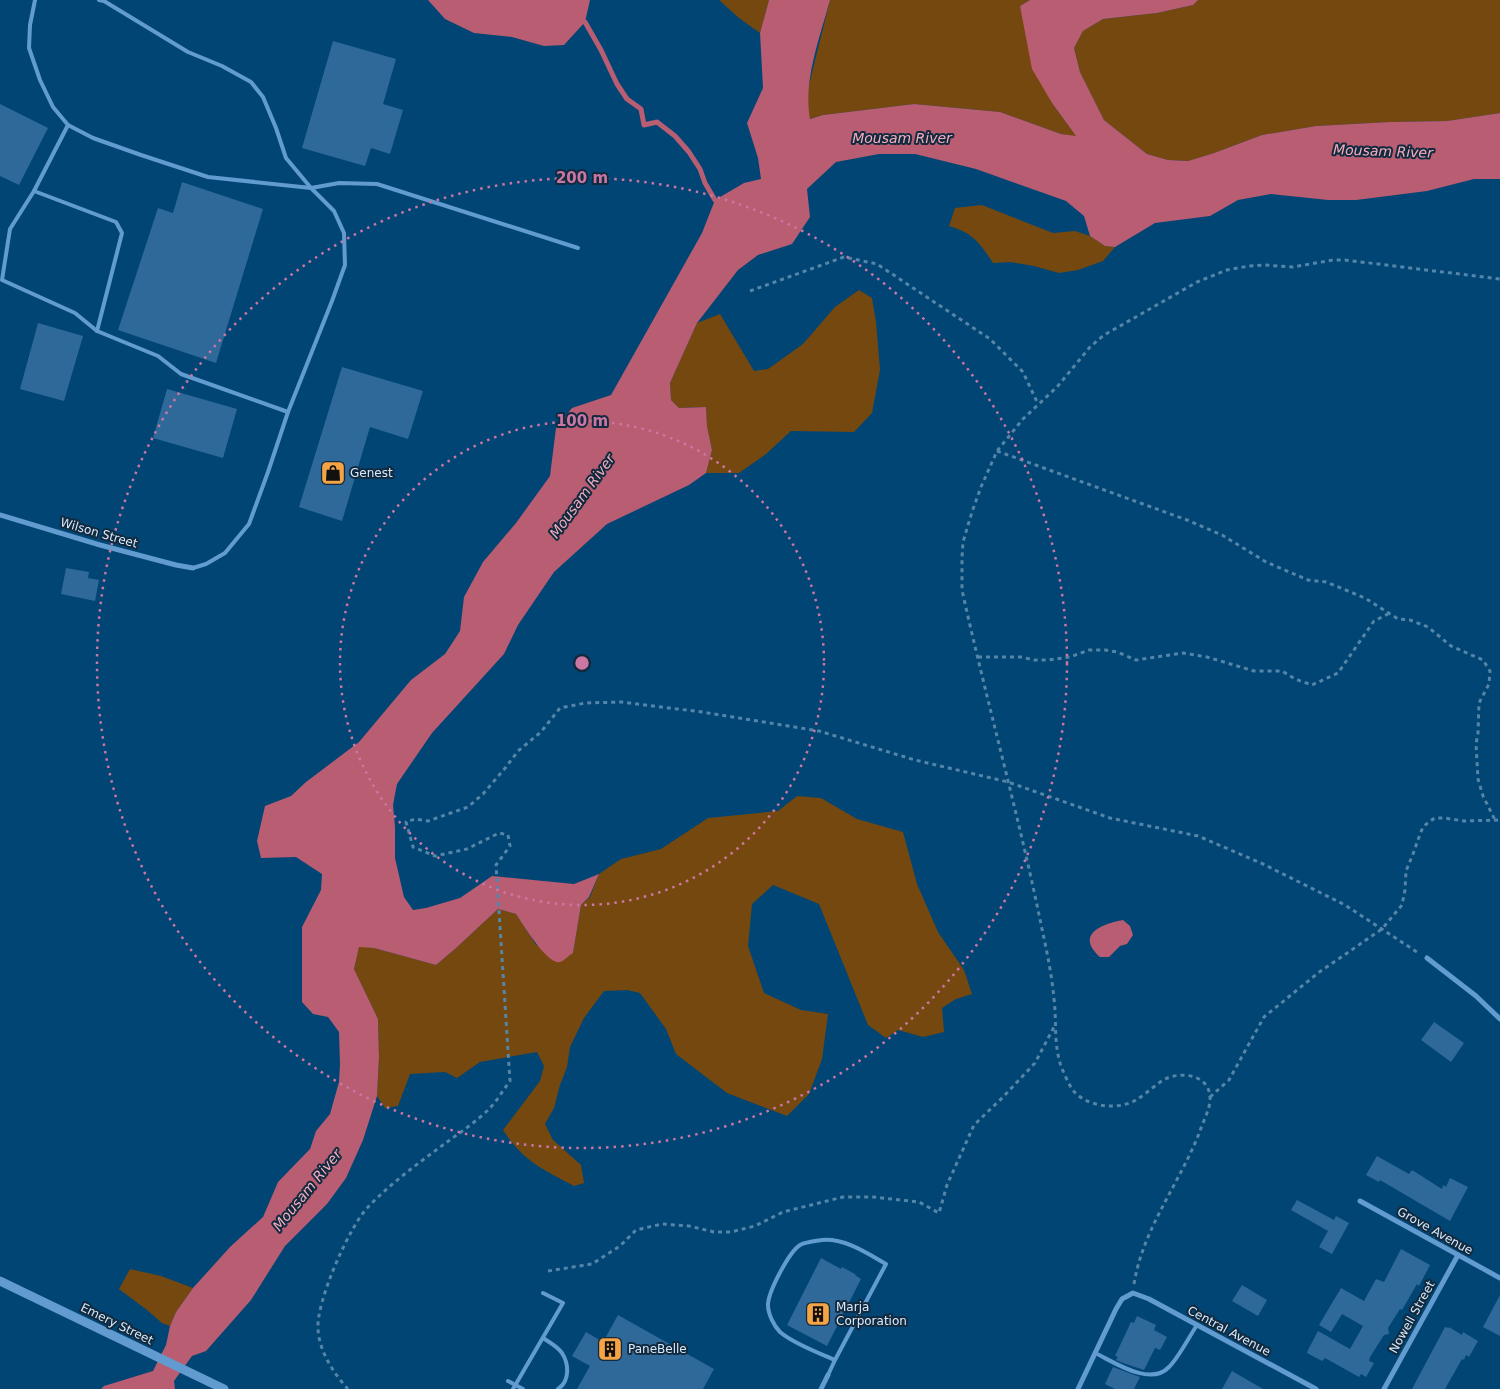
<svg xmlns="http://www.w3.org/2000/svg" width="1500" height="1389" viewBox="0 0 1500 1389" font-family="'DejaVu Sans',sans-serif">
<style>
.green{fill:#75480f}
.water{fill:#b85d72}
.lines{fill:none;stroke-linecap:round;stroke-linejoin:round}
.stream{stroke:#b85d72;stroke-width:5}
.building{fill:#2e699a}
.path{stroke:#5585a8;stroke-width:3;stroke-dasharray:4 4;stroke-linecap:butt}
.service{stroke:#619bcf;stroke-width:4}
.minor{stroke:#619bcf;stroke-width:5}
.tertiary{stroke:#619bcf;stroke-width:9}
.ring{fill:none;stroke:#cc76a3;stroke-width:2.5;stroke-dasharray:2.5 5}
.labels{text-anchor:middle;stroke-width:4;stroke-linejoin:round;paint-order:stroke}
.poi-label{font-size:12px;fill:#d9eafb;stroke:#122a3f;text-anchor:start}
.street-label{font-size:12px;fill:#d9eafb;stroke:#122a3f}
.water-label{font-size:14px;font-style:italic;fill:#f8adbb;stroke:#122a3f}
.centre{fill:#cc76a3;stroke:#122a3f;stroke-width:2.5}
.ring-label{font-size:15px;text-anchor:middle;font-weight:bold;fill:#cc76a3;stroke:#122a3f;stroke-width:4;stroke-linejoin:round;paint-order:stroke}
</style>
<rect width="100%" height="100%" fill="#004573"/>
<!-- green -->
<g class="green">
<polygon points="719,0 769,0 760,33 739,18"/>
<polygon points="830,0 1030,0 1020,6 1052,103 1077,137 1061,134 1000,112 914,104 823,115 809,119 807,96 809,85"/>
<polygon points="1198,0 1500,0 1500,113 1447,121 1389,122 1316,126 1262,135 1214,153 1188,161 1168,160 1147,154 1104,120 1080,72 1074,48 1083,31 1103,19 1157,13 1193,5"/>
<path d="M 982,205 L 1053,233 L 1075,231 L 1090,236 L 1105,246 L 1115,247 L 1103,261 L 1078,270 L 1059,273 L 1034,266 L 1010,262 L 993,263 C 980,243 973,233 949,226 L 955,208 Z"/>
<polygon points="859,290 872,298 876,322 880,370 872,413 854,432 791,431 766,454 739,473 706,473 712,450 707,426 706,407 679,408 671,400 670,383 697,323 720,314 754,371 768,369 803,344 835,307"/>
<path d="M 797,796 L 821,798 L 857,819 L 903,832 L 917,884 L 938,932 L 964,970 L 972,994 L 956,999 L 942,1008 L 944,1032 L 923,1037 L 898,1030 L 886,1038 L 868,1025 L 819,904 L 773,885 L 752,904 L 748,946 L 764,993 L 801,1010 L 828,1014 L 822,1059 L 809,1094 L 787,1116 L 727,1093 L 676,1054 L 666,1029 L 640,993 L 627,990 L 604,991 L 584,1018 L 570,1047 L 567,1067 L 560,1085 L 554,1108 L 545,1124 L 553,1140 L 581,1165 L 584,1183 L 574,1186 C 542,1169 523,1161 503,1130 L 540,1081 L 544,1066 L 537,1052 L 480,1062 L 457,1078 L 445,1072 L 410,1074 L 398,1106 L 385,1108 L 377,1096 L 379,1057 L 378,1019 L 354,969 L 359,946 L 374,948 L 436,965 L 455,949 L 498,909 L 516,914 L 536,945 L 573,953 L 581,905 L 590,897 L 599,874 L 621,859 L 661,849 L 708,818 L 778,811 Z"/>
<polygon points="130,1269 161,1276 193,1288 176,1312 170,1326 162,1323 147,1310 119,1289"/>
</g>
<!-- water -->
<g class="water">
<polygon points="428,0 590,0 585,22 564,45 544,46 512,37 474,33 445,19"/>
<path d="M 769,0 L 830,0 C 820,37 803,81 810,119 L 823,115 L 914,104 L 1000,112 L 1061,134 L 1076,136 L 1052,103 L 1032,69 L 1020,6 L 1030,0 L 1198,0 L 1193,5 L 1157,13 L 1103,19 L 1083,31 L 1074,48 L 1080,72 L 1104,120 L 1147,154 L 1168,160 L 1188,161 L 1214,153 L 1262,135 L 1316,126 L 1389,122 L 1447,121 L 1500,113 L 1500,179 L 1474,179 L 1427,191 L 1356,200 L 1328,200 L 1271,194 L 1238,200 L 1210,216 L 1155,223 L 1115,247 L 1105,246 L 1090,236 L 1084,216 L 1066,201 L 976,169 L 915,154 L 879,154 L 836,162 L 807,189 L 810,217 L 792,244 L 758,255 L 738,270 L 697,323 L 670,383 L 671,400 L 679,408 L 706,407 L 707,426 L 712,450 L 706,473 L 689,485 L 607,524 L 554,572 L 518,625 L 504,654 L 432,733 L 397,784 L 393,805 L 395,827 L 395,858 L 404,897 L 413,910 L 426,908 L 460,898 L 492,876 L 574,884 L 599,874 L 589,897 L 581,905 L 573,953 C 569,955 564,961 560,962 C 547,965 522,923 516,914 L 498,909 L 455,949 L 436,965 L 374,948 L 359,947 L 354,969 L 378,1019 L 379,1057 L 377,1096 L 363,1140 L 346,1178 L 327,1204 L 285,1246 L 251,1300 L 206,1351 L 192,1356 L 174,1381 L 175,1389 L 101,1389 L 104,1386 L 153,1371 L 166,1345 L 170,1326 L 176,1312 L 193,1288 L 230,1247 L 263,1217 L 278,1182 L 310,1149 L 316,1131 L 330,1114 L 339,1082 L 340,1064 L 339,1032 L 328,1017 L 313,1014 L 302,1002 L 302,927 L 321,890 L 322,874 L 296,857 L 261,858 L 257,841 L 265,806 L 291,796 L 306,782 L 359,742 L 411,680 L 445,654 L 460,631 L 464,597 L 483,562 L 516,523 L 550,476 L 556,428 L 572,408 L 611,395 L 702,233 L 715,200 L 744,183 L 761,179 L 758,158 L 747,123 L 763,88 L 760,33 Z"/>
<path d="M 1123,920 L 1130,926 L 1133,935 L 1127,944 L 1120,946 L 1109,957 L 1100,957 C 1075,934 1102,924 1123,920 Z"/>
</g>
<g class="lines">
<!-- stream -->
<polyline class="stream" points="585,22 601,50 617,84 627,99 641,109 644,125 657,122 675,136 689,152 700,169 705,183 715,200"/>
</g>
<!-- building -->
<g class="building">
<polygon points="333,41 396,59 383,104 403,110 390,154 371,148 365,166 302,148"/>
<polygon points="0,104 48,128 19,185 0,176"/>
<polygon points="182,182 263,209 216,363 118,330 158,208 173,213"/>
<polygon points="38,323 83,336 64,401 20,389"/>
<polygon points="342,367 423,391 408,439 370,427 342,521 299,507"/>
<polygon points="167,389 237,409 223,458 153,438"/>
<polygon points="66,568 89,572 88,578 99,580 95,601 61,594"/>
<polygon points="1434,1022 1464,1043 1451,1062 1421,1040"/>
<polygon points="1377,1156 1409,1174 1412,1170 1442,1189 1443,1185 1446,1187 1450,1178 1468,1187 1450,1221 1380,1180 1379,1182 1366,1175"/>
<polygon points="1297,1200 1334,1220 1336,1216 1349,1223 1332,1254 1319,1247 1328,1231 1291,1210"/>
<polygon points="1401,1249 1430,1265 1419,1286 1417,1284 1402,1310 1400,1309 1388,1328 1389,1334 1384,1335 1370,1357 1369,1361 1374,1363 1366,1377 1361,1374 1359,1377 1325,1358 1322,1361 1307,1353 1308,1350 1318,1331 1350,1349 1363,1326 1342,1314 1331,1332 1319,1325 1341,1288 1364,1301 1376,1279 1384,1282"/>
<polygon points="821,1258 841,1269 842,1267 855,1274 855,1275 861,1279 827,1346 787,1325"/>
<polygon points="1242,1285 1267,1300 1258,1316 1232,1301"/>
<polygon points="1500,1295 1500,1336 1483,1327"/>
<polygon points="618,1315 714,1369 703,1389 577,1389 590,1366 572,1356 586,1332 603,1342"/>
<polygon points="1137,1316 1156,1325 1154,1330 1167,1337 1160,1350 1155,1348 1144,1370 1123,1363 1116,1360 1118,1357 1115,1356 1131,1322 1134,1323"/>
<polygon points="1445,1327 1449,1328 1449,1327 1462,1335 1463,1332 1478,1341 1469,1357 1466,1355 1464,1360 1462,1359 1445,1389 1412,1389"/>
<polygon points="1113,1367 1140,1377 1134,1389 1115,1389 1105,1384"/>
<polygon points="1232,1371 1263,1389 1222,1389"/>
</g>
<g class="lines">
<!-- path -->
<g class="path">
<polyline points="750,291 844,257 877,264 990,339 1023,372 1038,404"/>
<polyline points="997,451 1187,520 1222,535 1266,562 1308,580 1326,582 1365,598 1398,619 1410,620 1428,627 1451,646 1483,660 1490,671 1489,684 1479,703 1478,733 1476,744 1478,779 1483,796 1495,820"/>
<polyline points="978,657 1021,657 1034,660 1048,660 1070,657 1089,650 1105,650 1117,652 1136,660 1183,653 1207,657 1254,671 1282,671 1295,679 1312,685 1338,673 1374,621 1388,614"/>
<polyline points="1210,1097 1229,1080 1264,1017 1318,973 1382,929 1402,905 1405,890 1406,871 1413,854 1419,837 1423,827 1430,821 1435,818 1444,818 1464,821 1500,820"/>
<polyline points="548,1271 592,1264 620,1246 636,1230 662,1224 689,1226 714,1232 731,1232 755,1226 783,1212 843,1197 873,1197 919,1202 939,1213 947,1185 974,1125 1003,1097 1035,1063 1054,1027"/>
<path d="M 1134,1284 C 1143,1228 1180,1183 1200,1131 C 1203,1121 1211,1108 1210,1097 C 1209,1075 1182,1071 1165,1079 C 1155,1085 1146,1094 1136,1100 C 1118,1111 1085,1107 1072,1089 C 1068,1083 1065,1075 1062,1069 C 1053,1044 1057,1024 1054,999 C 1052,976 1047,952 1042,929 C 1019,816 987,703 962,590 L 962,558 L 963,542 L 972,512 L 981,487 L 997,451 L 1023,419 L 1057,387 L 1090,347 L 1104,335 L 1120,326 L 1197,282 L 1227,270 L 1249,266 L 1264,265 L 1293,267 L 1333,260 L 1345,260 L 1500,279"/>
<path d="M 348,1389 C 334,1374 319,1351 318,1329 C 316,1302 349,1227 368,1207 C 392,1182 420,1162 447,1142 C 461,1132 477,1121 489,1109 C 497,1101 503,1090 510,1081 L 496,865 L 510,846 L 508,835 L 499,833 L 467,849 L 435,856 L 413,847 L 406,822 L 415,819 L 428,821 L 468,807 L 483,794 L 506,767 L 518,751 L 541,732 L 560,708 L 585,703 L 621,702 L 702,712 L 819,731 L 915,760 L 1008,782 L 1110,818 L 1198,836 L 1263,864 L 1345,905 L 1420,954"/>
</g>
<!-- service -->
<g class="service">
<polyline points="35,0 30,25 29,48 40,80 53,107 68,125 34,191 10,229 2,280 75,313 97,331 158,356 181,374 288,412"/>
<polyline points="99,0 104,1 188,52 222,66 251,82 263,97 276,128 286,158 311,188 334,211 344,233 345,265 332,301 288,412 268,472 249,524 225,553 206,564 193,568"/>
<polyline points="68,125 93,138 141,155 208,177 311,188 339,183 377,184 578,248"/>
<polyline points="34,191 116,222 122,233 97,331"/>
<path d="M 543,1338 C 549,1342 557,1346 562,1353 C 569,1364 570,1381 558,1389"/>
<path d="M 1095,1353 C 1114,1362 1150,1387 1169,1367 C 1179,1357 1189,1337 1197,1325"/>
<path d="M 828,1375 L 835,1360 C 819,1353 794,1344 780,1332 C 774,1326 768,1314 768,1305 C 768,1292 789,1252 800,1245 C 806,1242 816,1241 822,1240 C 845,1238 867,1253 886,1264 L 835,1360"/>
<polyline points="508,1381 523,1389"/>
<polyline points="513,1389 563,1303 543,1293"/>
</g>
<!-- minor -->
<g class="minor">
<polyline points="0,515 100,545 176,565 193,568"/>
<polyline points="1427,958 1476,996 1500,1019"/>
<polyline points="1360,1201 1500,1278"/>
<polyline points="821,1389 828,1375"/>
<polyline points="1078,1389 1116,1309 1122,1299 1133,1293 1149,1299 1316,1389"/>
<polyline points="1384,1389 1458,1255"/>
</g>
<!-- tertiary -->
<polyline class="tertiary" points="0,1281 224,1389"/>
</g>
<!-- distance rings -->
<g class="ring">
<circle cx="582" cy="663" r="242"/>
<circle cx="582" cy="663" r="485"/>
</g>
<!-- icons -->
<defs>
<symbol id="shop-square" viewBox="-11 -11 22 22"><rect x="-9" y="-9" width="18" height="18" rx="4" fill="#f4a345" stroke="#122a3f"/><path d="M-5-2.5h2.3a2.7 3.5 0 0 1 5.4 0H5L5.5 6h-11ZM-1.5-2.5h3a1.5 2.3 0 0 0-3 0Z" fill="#111"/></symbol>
<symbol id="building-square" viewBox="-11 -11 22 22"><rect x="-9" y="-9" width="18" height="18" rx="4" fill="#f4a345" stroke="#122a3f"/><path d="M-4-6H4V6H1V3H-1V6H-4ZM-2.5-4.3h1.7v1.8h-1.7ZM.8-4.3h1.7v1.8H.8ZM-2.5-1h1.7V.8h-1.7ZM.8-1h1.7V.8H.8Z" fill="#111"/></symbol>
</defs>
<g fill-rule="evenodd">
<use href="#shop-square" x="319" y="459" width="28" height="28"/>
<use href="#building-square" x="804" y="1300" width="28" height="28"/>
<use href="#building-square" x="596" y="1335" width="28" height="28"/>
</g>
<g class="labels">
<!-- poi labels -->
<g class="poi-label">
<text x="350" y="477">Genest</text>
<text x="836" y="1311">Marja<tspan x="836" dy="14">Corporation</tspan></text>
<text x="628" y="1353">PaneBelle</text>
</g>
<!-- street labels -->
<g class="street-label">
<text transform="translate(99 533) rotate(16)" y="4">Wilson Street</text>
<text transform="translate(1435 1231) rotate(29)" y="4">Grove Avenue</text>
<text transform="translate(1412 1317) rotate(-61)" y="4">Nowell Street</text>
<text transform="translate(117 1324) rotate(26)" y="4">Emery Street</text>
<text transform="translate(1229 1331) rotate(28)" y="4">Central Avenue</text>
</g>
<!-- water labels -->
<g class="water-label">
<text x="902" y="143">Mousam River</text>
<text transform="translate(1383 151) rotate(2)" y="5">Mousam River</text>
<text transform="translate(582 496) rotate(-54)" y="5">Mousam River</text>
<text transform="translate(307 1190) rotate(-51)" y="5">Mousam River</text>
</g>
</g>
<circle cx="582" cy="663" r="8" class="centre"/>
<g class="ring-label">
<text x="582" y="183">200 m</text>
<text x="582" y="426">100 m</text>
</g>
</svg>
